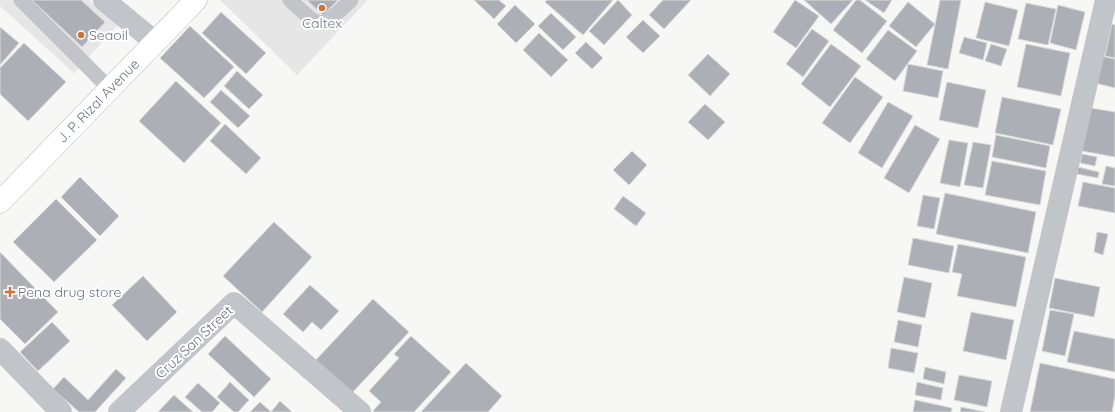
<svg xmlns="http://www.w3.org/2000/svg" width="1115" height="412" viewBox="0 0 1115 412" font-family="Quicksand,sans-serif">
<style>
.built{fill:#e5e6e5}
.building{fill:#acb0b6;stroke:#d9d9d7}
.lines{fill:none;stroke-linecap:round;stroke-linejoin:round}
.secondary-casing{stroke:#b6b9be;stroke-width:23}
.service{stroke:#c1c4c8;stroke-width:15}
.minor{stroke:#c1c4c8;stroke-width:22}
.tertiary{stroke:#c1c4c8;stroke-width:22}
.secondary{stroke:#fff;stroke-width:22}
.poi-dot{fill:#d0723c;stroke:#fff;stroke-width:1.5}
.labels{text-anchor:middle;stroke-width:4;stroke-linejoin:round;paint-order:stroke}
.poi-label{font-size:14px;fill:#6a7482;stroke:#fff;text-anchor:start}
.street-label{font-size:14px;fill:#6a7482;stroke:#fff}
</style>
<rect width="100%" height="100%" fill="#f7f7f5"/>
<!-- built -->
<g class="built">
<polygon points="0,0 89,0 118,25 74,73 0,6"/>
<polygon points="220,0 368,0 297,75"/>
</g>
<!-- building -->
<g class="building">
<polygon points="32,0 81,0 105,22 82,47"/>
<polygon points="307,0 338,0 323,15"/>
<polygon points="474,0 499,0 506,6 494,19"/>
<polygon points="547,0 613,0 583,35 545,2"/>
<polygon points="618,0 632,15 604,45 589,31"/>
<polygon points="663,0 691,0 664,29 649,15"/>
<polygon points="795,0 819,16 796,48 773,32"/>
<polygon points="804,0 853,0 831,24"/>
<polygon points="856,0 860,0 887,21 862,53 833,30"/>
<polygon points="865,0 892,0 884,13"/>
<polygon points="940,0 961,0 948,69 927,65"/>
<polygon points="908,2 935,24 916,47 889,26"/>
<polygon points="985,2 1018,10 1009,46 976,38"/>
<polygon points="1026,3 1056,9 1048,45 1018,39"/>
<polygon points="515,5 535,24 516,43 497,24"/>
<polygon points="1058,5 1085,12 1076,50 1050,43"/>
<polygon points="221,12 266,53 246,74 202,33"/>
<polygon points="551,13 576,37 563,50 538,26"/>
<polygon points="643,20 660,36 643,53 626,37"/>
<polygon points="1112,24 1115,25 1115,58 1105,56"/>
<polygon points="190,26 234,67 204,98 160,58"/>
<polygon points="0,27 19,43 0,65"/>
<polygon points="812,29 829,41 803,77 786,64"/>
<polygon points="888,30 917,51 895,81 866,59"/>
<polygon points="539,33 568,60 551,77 523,50"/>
<polygon points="964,37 987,43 983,60 959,53"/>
<polygon points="586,42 603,58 592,69 575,53"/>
<polygon points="24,43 66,82 28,121 0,94 0,68"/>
<polygon points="831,44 861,66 830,107 801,84"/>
<polygon points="991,44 1007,49 1001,66 985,61"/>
<polygon points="1026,44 1070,53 1061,96 1017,87"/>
<polygon points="708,54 730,74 710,96 688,75"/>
<polygon points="1101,56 1115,59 1115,88 1095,83"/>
<polygon points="908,64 943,71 938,98 903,91"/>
<polygon points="237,71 263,95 249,109 224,86"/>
<polygon points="855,77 883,97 850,143 822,123"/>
<polygon points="176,81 221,123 184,163 139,121"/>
<polygon points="947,82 986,90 978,128 939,120"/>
<polygon points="221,90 250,116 238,128 210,102"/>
<polygon points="1002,97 1061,109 1053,145 995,133"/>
<polygon points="888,102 913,116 882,168 858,153"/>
<polygon points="705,104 725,122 708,140 688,122"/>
<polygon points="1091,108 1115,112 1115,157 1082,151"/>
<polygon points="225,124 261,158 246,174 210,141"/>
<polygon points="915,125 940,139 909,193 884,178"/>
<polygon points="996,135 1050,146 1046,168 992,157"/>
<polygon points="949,140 968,143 960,187 940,183"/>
<polygon points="973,142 991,145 983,188 964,185"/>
<polygon points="632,151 647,165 629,185 613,170"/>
<polygon points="1082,154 1097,157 1095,166 1080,163"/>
<polygon points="992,161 1046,171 1040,205 985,195"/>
<polygon points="1106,166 1115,168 1115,186 1102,184"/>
<polygon points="1078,167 1099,172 1098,178 1077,174"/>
<polygon points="80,177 119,216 100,236 61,197"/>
<polygon points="1083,182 1115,188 1115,213 1078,206"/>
<polygon points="945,193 1036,212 1028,253 936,234"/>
<polygon points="923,195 940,198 934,229 917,226"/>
<polygon points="623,196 646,213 636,226 614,209"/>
<polygon points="56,199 97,240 54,282 13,242"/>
<polygon points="274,222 312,257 262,312 223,276"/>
<polygon points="1097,232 1108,234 1103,255 1094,252"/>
<polygon points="913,238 954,246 949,273 908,265"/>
<polygon points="958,244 1026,257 1016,307 957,296 962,274 952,272"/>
<polygon points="0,252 58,312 25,344 0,319"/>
<polygon points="143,276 177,312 147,341 112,305"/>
<polygon points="904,277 932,283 925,318 897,312"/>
<polygon points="1055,278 1100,287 1094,317 1049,308"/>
<polygon points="310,285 339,311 321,330 312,322 303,332 283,314"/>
<polygon points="373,299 409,332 351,394 315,361"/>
<polygon points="1050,310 1074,314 1065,356 1042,351"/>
<polygon points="971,312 1014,320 1006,360 963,351"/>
<polygon points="898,320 922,325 918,347 894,342"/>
<polygon points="52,322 70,341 38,371 20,352"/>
<polygon points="1074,331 1115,339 1115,372 1067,362"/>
<polygon points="225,336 271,379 254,397 208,354"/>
<polygon points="411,336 451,372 414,412 375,412 373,411 381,402 369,391 399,358 394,354"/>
<polygon points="891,348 918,353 914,373 888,368"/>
<polygon points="466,363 502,396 488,412 421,412"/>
<polygon points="1040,363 1115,379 1115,396 1112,412 1030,412"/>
<polygon points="925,367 946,372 944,384 923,379"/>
<polygon points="116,369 126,378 95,412 79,412 53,389 64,377 88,400"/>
<polygon points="959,375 992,381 987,407 954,400"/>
<polygon points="230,382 249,400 238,412 234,412 217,397"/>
<polygon points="917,382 943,388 941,400 915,395"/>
<polygon points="198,383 220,403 212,412 202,412 185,397"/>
<polygon points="174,395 193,412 158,412"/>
<polygon points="915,400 952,408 951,412 913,412"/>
<polygon points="280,401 292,412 250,412 260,402 271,412"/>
<polygon points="961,407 985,412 960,412"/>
</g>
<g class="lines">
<defs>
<g id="secondary">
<path id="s1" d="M 0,202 L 196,0"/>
</g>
</defs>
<!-- secondary casing -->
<use href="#secondary" class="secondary-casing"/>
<!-- service -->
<g class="service">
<polyline points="21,0 110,89"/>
<path d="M 290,0 C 321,29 319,31 351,0"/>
</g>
<!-- minor -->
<g class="minor">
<polyline points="104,0 155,42"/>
<polyline points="0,349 61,412"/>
<polyline points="119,412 234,303 360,412"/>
</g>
<!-- tertiary -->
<polyline class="tertiary" points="1011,412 1106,0"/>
<!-- secondary -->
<use href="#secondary" class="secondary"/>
</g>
<!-- markers -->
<g class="poi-dot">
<circle cx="322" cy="8" r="4"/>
<circle cx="81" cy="35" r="4"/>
<path d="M8 286h4v4h4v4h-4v4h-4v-4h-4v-4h4z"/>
</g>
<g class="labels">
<!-- poi labels -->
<g class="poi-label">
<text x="322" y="28" text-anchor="middle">Caltex</text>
<text x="89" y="40">Seaoil</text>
<text x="18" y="297">Pena drug store</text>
</g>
<!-- street labels -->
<g class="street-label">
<text dy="5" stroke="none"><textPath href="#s1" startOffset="141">J. P. Rizal Avenue</textPath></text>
<text transform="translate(194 342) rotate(-43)" y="5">Cruz San Street</text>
</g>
</g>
</svg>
